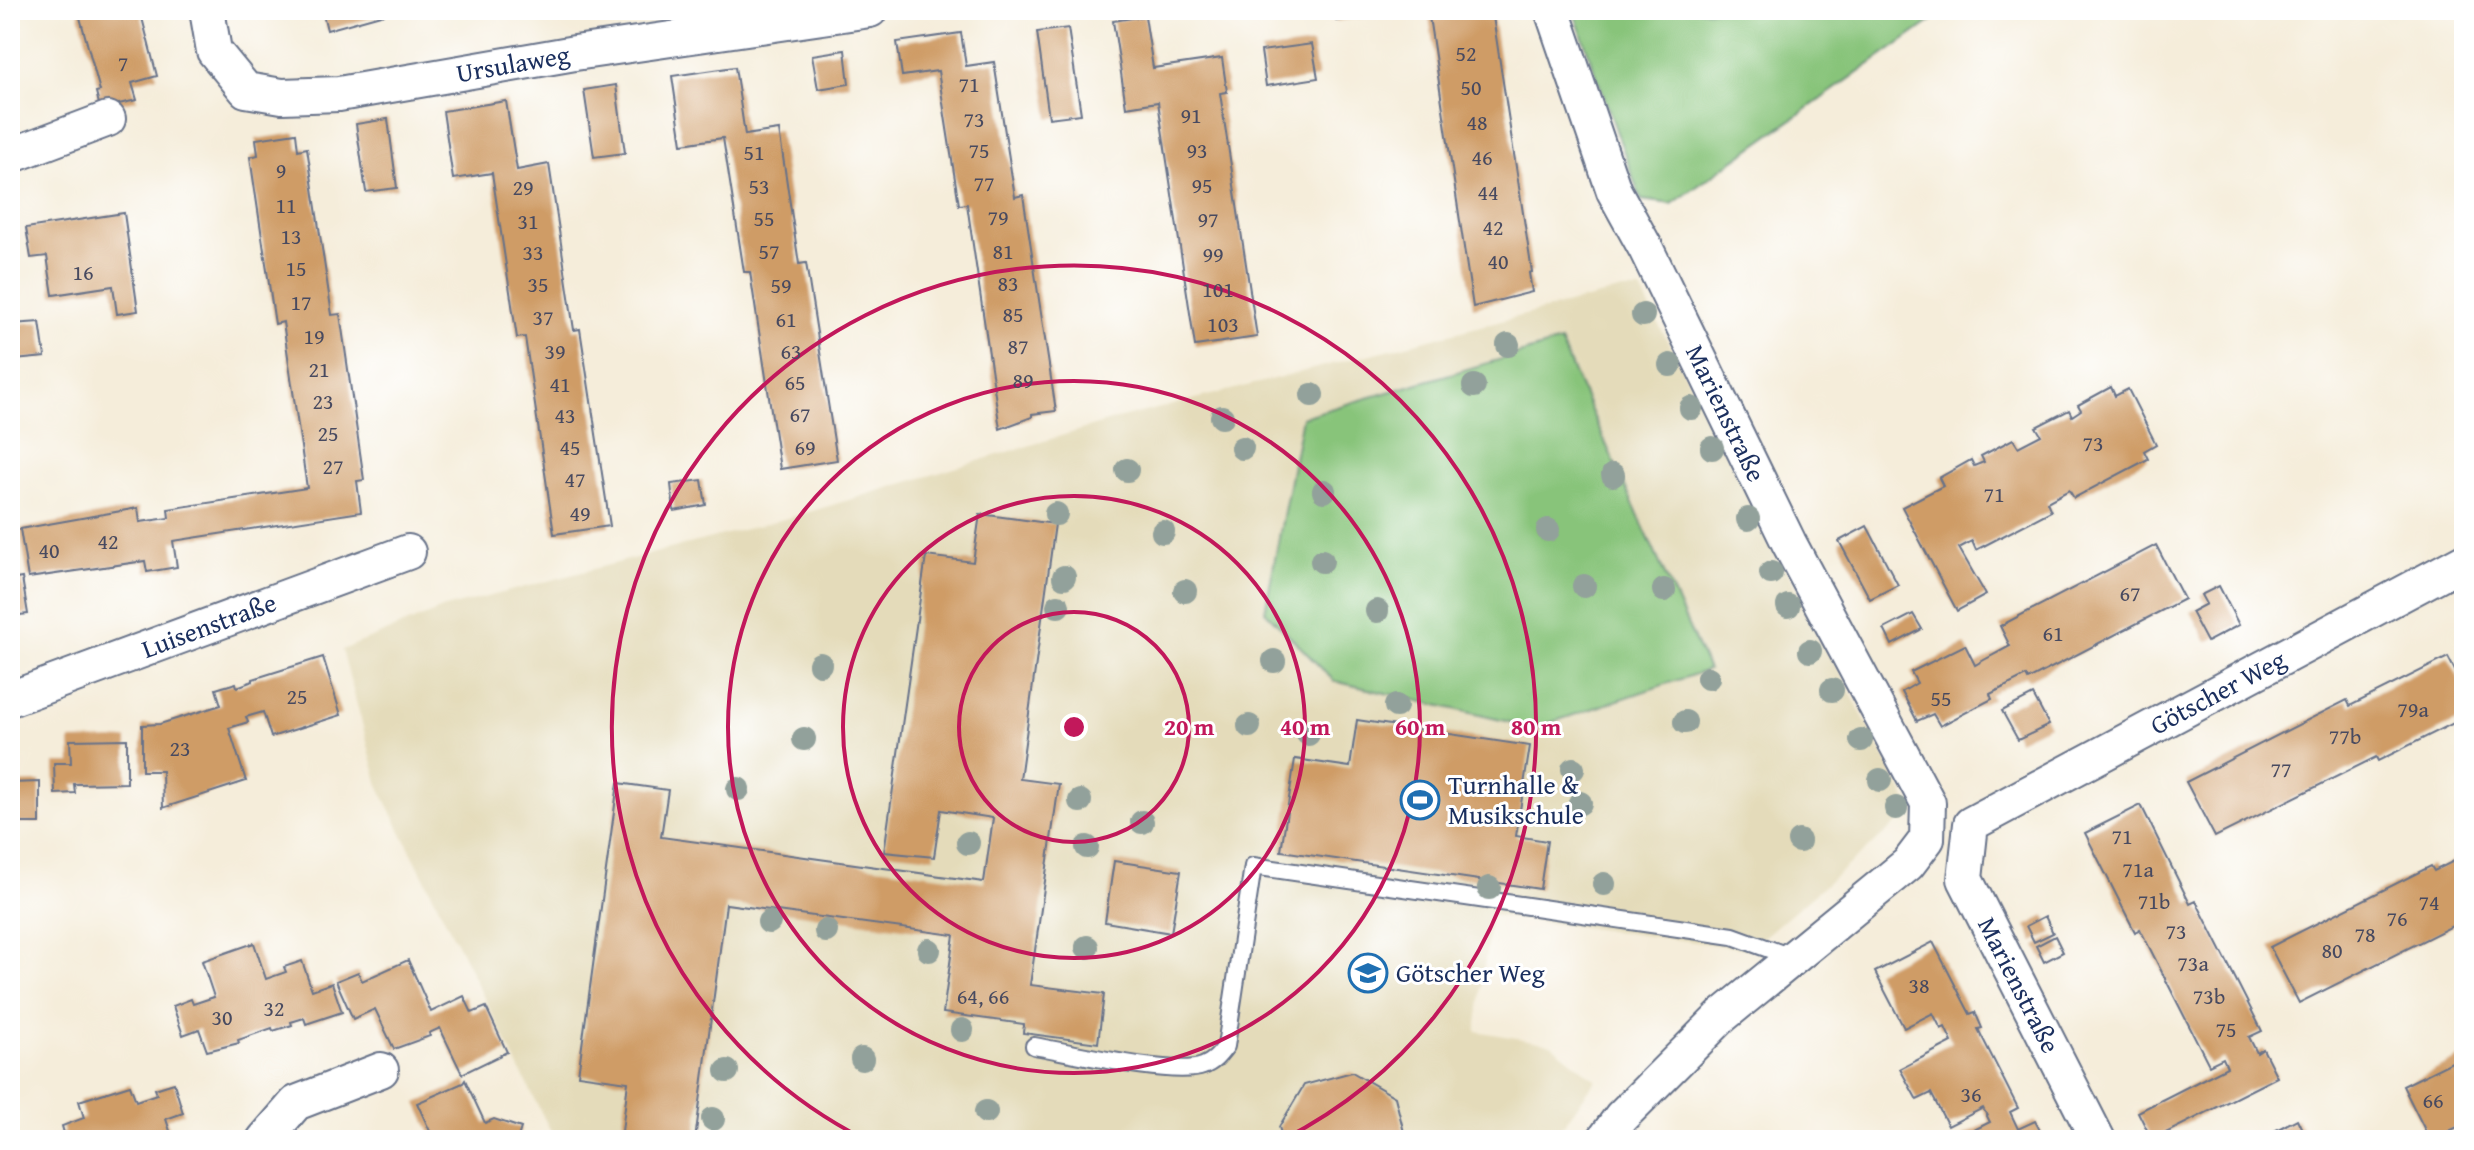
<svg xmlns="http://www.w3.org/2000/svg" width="2474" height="1150" viewBox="0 0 2474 1150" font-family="'Gentium Book Plus',serif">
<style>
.built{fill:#e4dbba}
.green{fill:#88c47a;stroke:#527a6c;stroke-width:2}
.building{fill:#cf9c66}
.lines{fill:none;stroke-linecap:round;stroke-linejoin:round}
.lane-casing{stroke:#677289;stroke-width:20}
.street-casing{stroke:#677289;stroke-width:38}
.lane{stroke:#fff;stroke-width:16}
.street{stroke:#fff;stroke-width:34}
.tree{fill:#92a19b}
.ring{fill:none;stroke:#c2185b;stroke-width:4}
.labels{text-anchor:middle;stroke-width:6;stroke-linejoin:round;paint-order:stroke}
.number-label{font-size:22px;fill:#484a60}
.street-label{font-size:26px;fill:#1b2f5e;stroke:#fff}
.poi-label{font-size:26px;fill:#1b2f5e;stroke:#fff;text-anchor:start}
.centre{fill:#c2185b;stroke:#fff;stroke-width:4}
.ring-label{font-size:24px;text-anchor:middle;font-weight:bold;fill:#c2185b;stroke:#fff;stroke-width:6;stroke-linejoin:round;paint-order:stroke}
</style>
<rect width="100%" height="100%" fill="#fff"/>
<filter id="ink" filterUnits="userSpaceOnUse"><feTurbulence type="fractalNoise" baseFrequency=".0125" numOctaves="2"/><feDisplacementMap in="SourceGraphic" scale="16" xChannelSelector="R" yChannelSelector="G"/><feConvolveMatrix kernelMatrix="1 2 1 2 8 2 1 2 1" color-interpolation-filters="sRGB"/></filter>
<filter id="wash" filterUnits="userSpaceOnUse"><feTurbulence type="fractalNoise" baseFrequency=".006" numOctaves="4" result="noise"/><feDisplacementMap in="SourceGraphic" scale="32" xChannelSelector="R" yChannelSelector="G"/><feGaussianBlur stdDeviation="1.8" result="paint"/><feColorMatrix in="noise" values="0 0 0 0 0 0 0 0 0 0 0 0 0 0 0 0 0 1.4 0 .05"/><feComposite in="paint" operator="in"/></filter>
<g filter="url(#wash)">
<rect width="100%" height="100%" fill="#f5edda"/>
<!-- built -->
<polygon class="built" points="1623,290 1641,290 1912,811 1749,949 1491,915 1476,1031 1551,1044 1596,1080 1552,1140 555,1140 380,789 342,650 445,608 799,515 1117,419"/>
<!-- green -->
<g class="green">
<polygon points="1573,10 1947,10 1672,204 1641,200"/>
<polygon points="1560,342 1708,670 1535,728 1334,681 1265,611 1302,417"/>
</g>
<g id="blocks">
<!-- building -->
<g class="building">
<polygon points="78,10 140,10 157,76 132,83 137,100 100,108 96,92 100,91"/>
<polygon points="322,10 395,10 395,11 327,30"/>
<polygon points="1334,10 1366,10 1367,17 1336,21"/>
<polygon points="1428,10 1492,10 1532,272 1529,273 1532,292 1473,307"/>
<polygon points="1145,16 1153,68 1222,58 1227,92 1220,93 1257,337 1195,346 1158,102 1126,107 1121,73 1113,21"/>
<polygon points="1068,28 1081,114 1049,118 1037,32"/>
<polygon points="961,33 966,66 994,62 1015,197 1023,195 1056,411 1032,414 1032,417 1000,429 967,204 959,205 938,71 902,76 897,42"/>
<polygon points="1312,44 1318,78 1266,86 1261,51"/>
<polygon points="845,50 849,84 818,89 812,55"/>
<polygon points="735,67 745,135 779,130 799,264 806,263 837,460 780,469 750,272 744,272 723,138 682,144 672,76"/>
<polygon points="616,85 625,153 594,157 584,90"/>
<polygon points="506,101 517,170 549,164 574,330 580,329 610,526 554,534 525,337 517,338 492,173 453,179 443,111"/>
<polygon points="388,119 397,188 366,192 356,124"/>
<polygon points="296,133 298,150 307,148 332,315 340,314 364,480 357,481 361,512 173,541 177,567 147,572 145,561 28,578 20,529 138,508 140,522 169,518 168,509 307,488 283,322 275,324 250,157 258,155 256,139"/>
<polygon points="124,213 138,311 117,314 113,286 53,295 47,256 31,258 26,228"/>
<polygon points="40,322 45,357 15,360 12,324"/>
<polygon points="2111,387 2115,396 2128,389 2156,444 2144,451 2148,459 2074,498 2069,490 2047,502 2051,511 1976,550 1972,541 1959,548 1986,595 1957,611 1902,507 1943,486 1939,478 1971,460 1974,466 1984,462 1981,456 2013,439 2018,447 2041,435 2036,427 2069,410 2072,416 2081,410 2078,405"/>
<polygon points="702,480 706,505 674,511 671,484"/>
<polygon points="980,514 1055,524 1020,779 1059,784 1030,985 1104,994 1098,1043 1023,1033 1024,1024 943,1013 954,935 726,904 695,1140 621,1140 628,1082 578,1075 618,783 668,790 661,837 984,882 993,818 941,810 934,857 884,852 926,556 973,562"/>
<polygon points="1867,526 1898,585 1870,599 1839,541"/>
<polygon points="2156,545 2184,599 2028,680 2026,676 1990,694 1992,699 1940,726 1933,714 1917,721 1902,692 1917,683 1911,672 1965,645 1975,665 1984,660 2010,646 2000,626"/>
<polygon points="22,578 28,614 10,616 10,580"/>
<polygon points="2219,586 2239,625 2207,642 2191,612 2206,604 2201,595"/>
<polygon points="1913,614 1922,629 1892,645 1884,629"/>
<polygon points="323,657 341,715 271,737 263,712 246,717 248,722 229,728 246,781 163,808 162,771 142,771 142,725 160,724 221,705 216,689 236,683 237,687 253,681 253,679"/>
<polygon points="2448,657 2464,688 2464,718 2378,761 2376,757 2215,837 2186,782 2347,700 2350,706"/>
<polygon points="2033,695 2049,725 2018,740 2002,711"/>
<polygon points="1357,720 1530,746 1516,836 1547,841 1540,889 1281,851 1295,759 1350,767"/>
<polygon points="127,739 127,783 74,784 75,793 55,794 54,763 71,763 70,740"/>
<polygon points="40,782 40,823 10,823 10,783"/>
<polygon points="2141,805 2190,904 2196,901 2262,1031 2249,1037 2257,1053 2263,1049 2277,1077 2152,1140 2138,1112 2227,1067 2223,1058 2209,1065 2140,929 2135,932 2085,833"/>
<polygon points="2464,856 2464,931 2460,922 2299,1003 2270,947 2431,866 2434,871"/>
<polygon points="1114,861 1181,871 1171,933 1105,922"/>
<polygon points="2045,916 2053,933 2034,942 2026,926"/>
<polygon points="2055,936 2063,952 2044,962 2036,946"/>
<polygon points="1933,942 1970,1014 1975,1012 1982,1028 1978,1029 2018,1108 2010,1112 2018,1129 2035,1121 2045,1140 1966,1140 1964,1135 1990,1122 1983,1108 1948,1126 1931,1093 1917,1100 1900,1069 1952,1042 1945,1027 1941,1029 1933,1013 1904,1028 1875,972"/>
<polygon points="254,943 266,979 286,972 284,967 302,961 312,990 332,983 342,1012 306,1024 304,1018 291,1022 292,1025 273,1031 272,1028 238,1040 239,1043 207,1051 199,1029 183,1035 173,1006 191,999 193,1004 214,997 202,961"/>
<polygon points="408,960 431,1012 464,996 472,1013 486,1007 507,1052 462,1074 440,1028 429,1033 430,1036 394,1049 375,1009 353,1019 336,981 358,972 362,981"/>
<polygon points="2464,1056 2464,1124 2430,1140 2403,1086"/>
<polygon points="1352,1072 1395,1097 1406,1140 1283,1140 1279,1127 1304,1085"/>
<polygon points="465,1080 485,1123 494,1119 521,1128 517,1140 434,1140 417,1103 463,1083"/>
<polygon points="174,1083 183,1113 166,1119 173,1140 44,1140 64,1133 62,1126 84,1118 79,1101 130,1085 136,1101 157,1094 155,1089"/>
<polygon points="2297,1119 2307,1140 2256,1140 2267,1135"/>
</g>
</g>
</g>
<g filter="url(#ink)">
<use href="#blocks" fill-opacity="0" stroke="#677289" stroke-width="2"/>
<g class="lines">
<defs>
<path id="lane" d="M 1034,1046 C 1069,1052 1175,1077 1203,1066 C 1214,1062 1219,1055 1226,1046 L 1253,866 L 1733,936 L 1791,957"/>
<g id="street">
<path id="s1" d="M 207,10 L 214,51 L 246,90 L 282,96 L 339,94 L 575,53 L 870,10"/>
<path id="s2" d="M 1552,10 L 1614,191 L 1646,249 L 1789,543 L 1928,803 L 1927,839 L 1908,864 L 1722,1016 L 1621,1117 L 1604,1140"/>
<polyline points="10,156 108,119"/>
<path id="s3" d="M 10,699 L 408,552"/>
<polyline points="264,1140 296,1103 381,1070"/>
<path id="s4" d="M 2098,1140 L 1965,879 L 1971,824 L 2464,561"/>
</g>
</defs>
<!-- lane casing -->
<use href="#lane" class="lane-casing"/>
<!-- street casing -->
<use href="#street" class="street-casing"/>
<!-- lane -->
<use href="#lane" class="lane"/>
<!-- street -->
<use href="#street" class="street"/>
</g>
<!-- trees -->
<g class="tree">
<circle cx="1643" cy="315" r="12"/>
<circle cx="1508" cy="345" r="12"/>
<circle cx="1670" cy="365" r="12"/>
<circle cx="1474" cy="386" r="12"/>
<circle cx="1312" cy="395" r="12"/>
<circle cx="1691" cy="408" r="12"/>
<circle cx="1222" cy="417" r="12"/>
<circle cx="1242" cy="448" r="12"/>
<circle cx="1712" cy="448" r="12"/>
<circle cx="1127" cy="470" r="12"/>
<circle cx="1613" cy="475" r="12"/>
<circle cx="1324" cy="491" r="12"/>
<circle cx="1056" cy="514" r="12"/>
<circle cx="1748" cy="519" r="12"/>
<circle cx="1548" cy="530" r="12"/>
<circle cx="1163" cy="532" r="12"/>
<circle cx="1322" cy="561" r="12"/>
<circle cx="1771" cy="573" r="12"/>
<circle cx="1064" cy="577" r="12"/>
<circle cx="1584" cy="586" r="12"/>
<circle cx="1664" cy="590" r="12"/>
<circle cx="1185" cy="591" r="12"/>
<circle cx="1058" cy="606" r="12"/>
<circle cx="1788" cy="606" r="12"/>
<circle cx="1377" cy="611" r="12"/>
<circle cx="1810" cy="651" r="12"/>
<circle cx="1274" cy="661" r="12"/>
<circle cx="820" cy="664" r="12"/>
<circle cx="1708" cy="678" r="12"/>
<circle cx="1832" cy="690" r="12"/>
<circle cx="1396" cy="706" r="12"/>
<circle cx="1685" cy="722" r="12"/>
<circle cx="1249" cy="726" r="12"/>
<circle cx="1308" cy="734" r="12"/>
<circle cx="804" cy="739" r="12"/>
<circle cx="1861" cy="740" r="12"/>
<circle cx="1573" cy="769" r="12"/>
<circle cx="1880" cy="780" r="12"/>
<circle cx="738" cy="789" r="12"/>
<circle cx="1080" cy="801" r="12"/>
<circle cx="1580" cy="803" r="12"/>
<circle cx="1896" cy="808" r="12"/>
<circle cx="1142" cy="822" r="12"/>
<circle cx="1799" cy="841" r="12"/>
<circle cx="968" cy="843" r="12"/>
<circle cx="1087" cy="847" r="12"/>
<circle cx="1604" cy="884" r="12"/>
<circle cx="1489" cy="888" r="12"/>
<circle cx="769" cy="922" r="12"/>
<circle cx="826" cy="931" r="12"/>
<circle cx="1087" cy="947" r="12"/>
<circle cx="929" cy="950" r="12"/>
<circle cx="962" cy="1030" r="12"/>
<circle cx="862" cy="1059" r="12"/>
<circle cx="727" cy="1071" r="12"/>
<circle cx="986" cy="1112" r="12"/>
<circle cx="713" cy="1119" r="12"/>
</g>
</g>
<!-- distance rings -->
<g class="ring">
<circle cx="1074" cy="727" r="115"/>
<circle cx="1074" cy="727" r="231"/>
<circle cx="1074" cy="727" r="346"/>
<path d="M864 1139A462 462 0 1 1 1284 1139"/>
</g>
<!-- icons -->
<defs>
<symbol id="stadium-ring" viewBox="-11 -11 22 22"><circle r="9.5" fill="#fff" stroke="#1f6fb2" stroke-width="1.5"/><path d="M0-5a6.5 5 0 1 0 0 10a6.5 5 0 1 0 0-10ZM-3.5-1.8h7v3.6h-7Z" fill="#1f6fb2"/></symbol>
<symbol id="school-ring" viewBox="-11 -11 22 22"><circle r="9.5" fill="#fff" stroke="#1f6fb2" stroke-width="1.5"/><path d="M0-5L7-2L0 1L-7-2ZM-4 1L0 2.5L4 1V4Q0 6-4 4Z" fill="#1f6fb2"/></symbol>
</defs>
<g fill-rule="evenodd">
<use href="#stadium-ring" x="1398" y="778" width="44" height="44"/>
<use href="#school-ring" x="1346" y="951" width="44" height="44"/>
</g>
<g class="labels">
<!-- number labels -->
<g class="number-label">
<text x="1466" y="61">52</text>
<text x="123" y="71">7</text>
<text x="969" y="92">71</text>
<text x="1471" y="95">50</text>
<text x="1191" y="123">91</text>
<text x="974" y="127">73</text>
<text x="1477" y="130">48</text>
<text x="979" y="158">75</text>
<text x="1197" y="158">93</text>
<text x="754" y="160">51</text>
<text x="1482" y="165">46</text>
<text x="281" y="178">9</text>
<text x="984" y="191">77</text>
<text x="1202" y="193">95</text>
<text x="759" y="194">53</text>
<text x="523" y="195">29</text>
<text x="1488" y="200">44</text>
<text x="286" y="213">11</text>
<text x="998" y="225">79</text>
<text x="764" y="226">55</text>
<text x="1208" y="227">97</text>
<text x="528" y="229">31</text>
<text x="1493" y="235">42</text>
<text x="291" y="244">13</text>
<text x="769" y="259">57</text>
<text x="1003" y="259">81</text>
<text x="533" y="260">33</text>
<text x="1213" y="262">99</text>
<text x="1498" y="269">40</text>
<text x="296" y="276">15</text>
<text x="83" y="280">16</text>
<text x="1008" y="291">83</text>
<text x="538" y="292">35</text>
<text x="781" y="293">59</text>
<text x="1218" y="297">101</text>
<text x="301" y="310">17</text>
<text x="1013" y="322">85</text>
<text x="543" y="325">37</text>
<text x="786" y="327">61</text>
<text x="1223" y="332">103</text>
<text x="314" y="344">19</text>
<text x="1018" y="354">87</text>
<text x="555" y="359">39</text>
<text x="791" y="359">63</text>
<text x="319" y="377">21</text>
<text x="1023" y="388">89</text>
<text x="795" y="390">65</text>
<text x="560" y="392">41</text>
<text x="323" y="409">23</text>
<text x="800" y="422">67</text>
<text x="565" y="423">43</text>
<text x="328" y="441">25</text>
<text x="2093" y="451">73</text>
<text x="570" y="455">45</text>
<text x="805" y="455">69</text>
<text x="333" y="474">27</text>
<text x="575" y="487">47</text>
<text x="1994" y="502">71</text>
<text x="580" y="521">49</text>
<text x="108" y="549">42</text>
<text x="49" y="558">40</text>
<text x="2130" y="601">67</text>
<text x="2053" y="641">61</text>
<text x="297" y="704">25</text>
<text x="1941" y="706">55</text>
<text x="2413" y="717">79a</text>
<text x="2345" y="744">77b</text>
<text x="180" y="756">23</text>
<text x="2281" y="777">77</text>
<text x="2122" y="844">71</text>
<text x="2138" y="877">71a</text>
<text x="2154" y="909">71b</text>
<text x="2429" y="910">74</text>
<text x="2397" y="926">76</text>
<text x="2176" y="939">73</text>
<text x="2365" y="942">78</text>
<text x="2332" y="958">80</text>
<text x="2193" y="971">73a</text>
<text x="1919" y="993">38</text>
<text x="983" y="1004">64, 66</text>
<text x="2209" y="1004">73b</text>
<text x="274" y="1016">32</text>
<text x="222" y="1025">30</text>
<text x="2226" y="1037">75</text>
<text x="1971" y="1102">36</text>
<text x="2433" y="1108">66</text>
</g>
<!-- street labels -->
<g class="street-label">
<text dy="9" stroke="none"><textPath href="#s1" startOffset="362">Ursulaweg</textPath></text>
<text dy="9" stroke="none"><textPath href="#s2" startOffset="440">Marienstraße</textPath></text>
<text dy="9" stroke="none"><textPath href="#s3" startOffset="212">Luisenstraße</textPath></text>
<text dy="9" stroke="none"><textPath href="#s4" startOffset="628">Götscher Weg</textPath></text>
<text transform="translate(2019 985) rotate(63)" y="9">Marienstraße</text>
</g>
<!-- poi labels -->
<g class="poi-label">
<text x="1448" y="794">Turnhalle &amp;<tspan x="1448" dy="30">Musikschule</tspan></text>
<text x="1396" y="982">Götscher Weg</text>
</g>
</g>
<circle cx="1074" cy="727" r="12" class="centre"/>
<g class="ring-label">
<text x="1189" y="735">20 m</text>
<text x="1305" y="735">40 m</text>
<text x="1420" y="735">60 m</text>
<text x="1536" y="735">80 m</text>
</g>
<!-- margin -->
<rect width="2474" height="1150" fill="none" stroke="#fff" stroke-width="40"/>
</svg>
